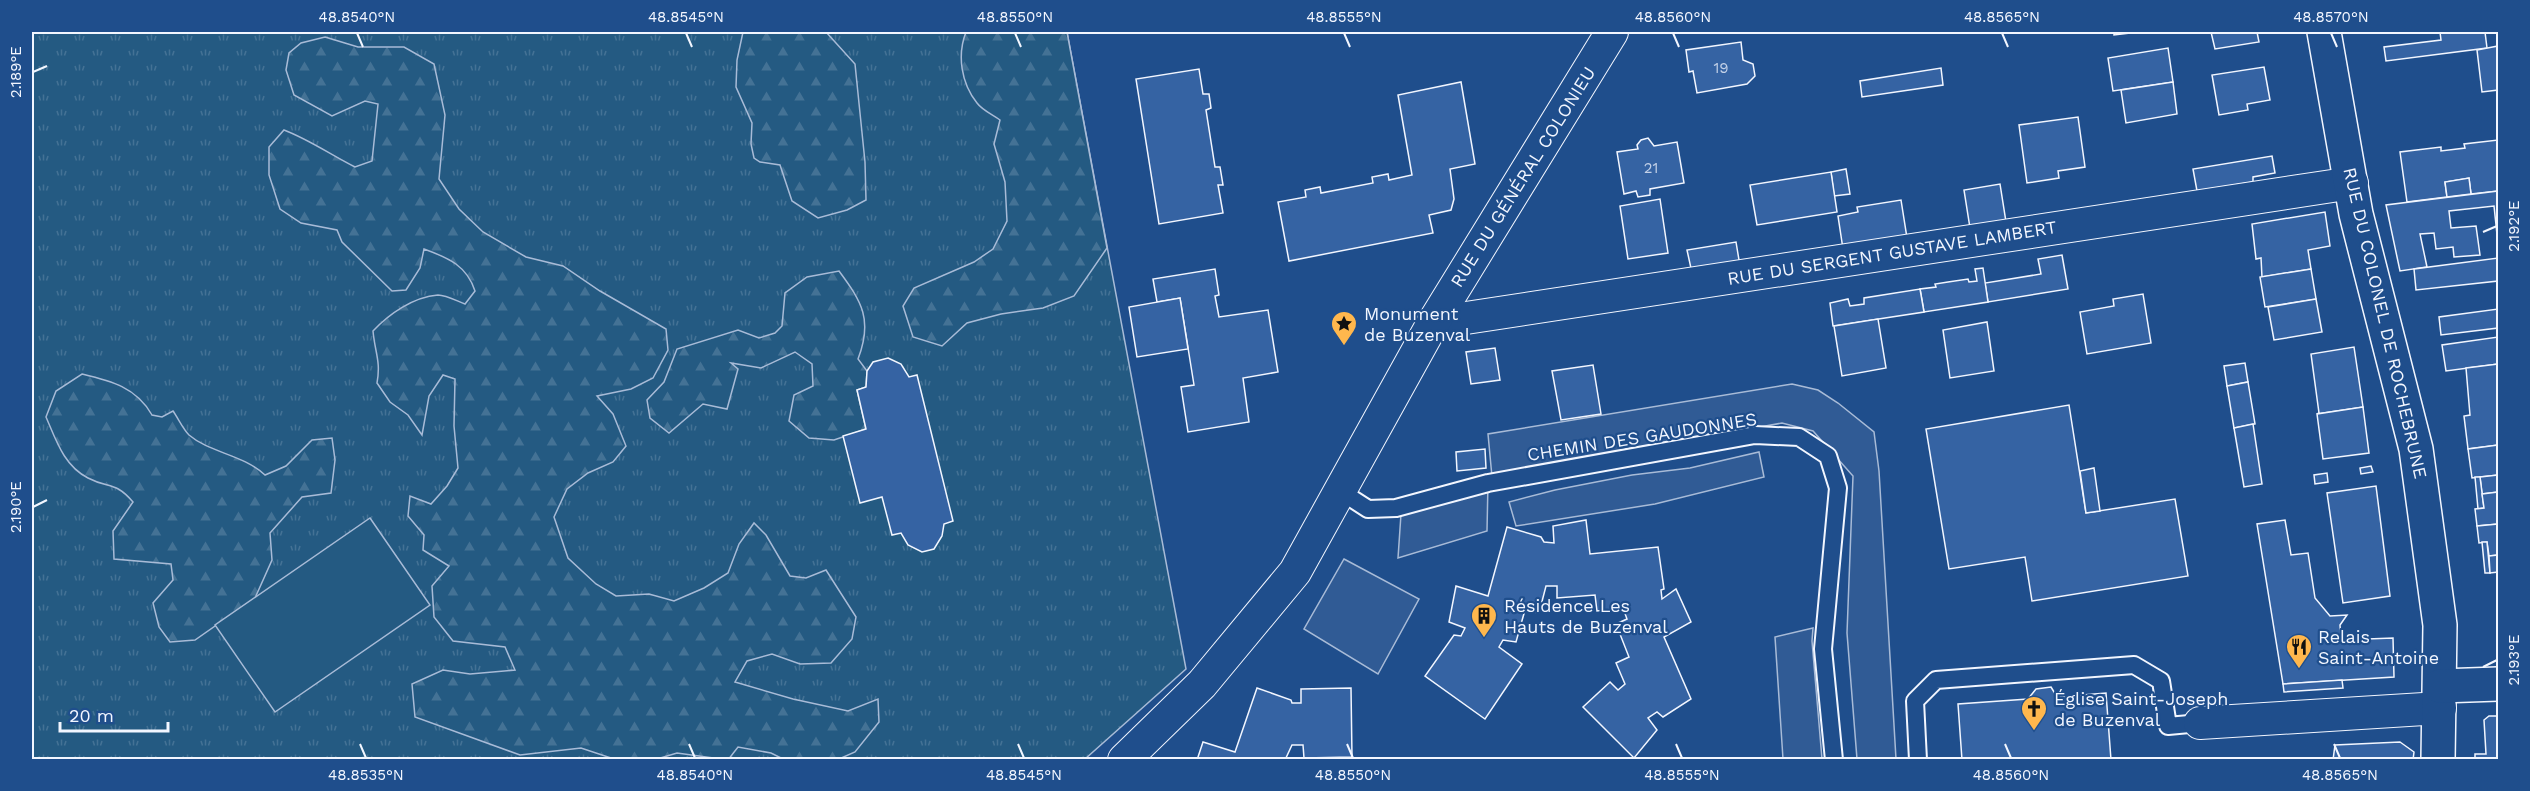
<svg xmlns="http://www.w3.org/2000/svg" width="2530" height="791" viewBox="0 0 2530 791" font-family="'Work Sans',sans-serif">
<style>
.grass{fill:url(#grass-tufts);stroke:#a8bbd7;stroke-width:1.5}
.forest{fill:url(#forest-firs);stroke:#a8bbd7;stroke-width:1.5}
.pitch{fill:#245a82;stroke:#a8bbd7;stroke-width:1.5}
.parking{fill:#305b95;stroke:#a8bbd7;stroke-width:1.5}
.building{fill:#3563a3;stroke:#f2f6ff;stroke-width:1.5}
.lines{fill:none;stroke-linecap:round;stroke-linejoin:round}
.lane-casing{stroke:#f2f6ff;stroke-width:20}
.street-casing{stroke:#f2f6ff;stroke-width:34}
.secondary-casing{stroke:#f2f6ff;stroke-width:36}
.lane{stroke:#1f4e8c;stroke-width:16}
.street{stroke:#1f4e8c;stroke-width:32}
.secondary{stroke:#1f4e8c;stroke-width:33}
.ticks{fill:none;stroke:#f2f6ff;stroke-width:2}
.labels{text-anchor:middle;stroke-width:4.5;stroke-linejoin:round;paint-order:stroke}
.number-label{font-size:15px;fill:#c3d1e8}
.street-label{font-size:18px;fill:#f2f6ff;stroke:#1f4e8c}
.poi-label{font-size:18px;fill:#f2f6ff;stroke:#1f4e8c;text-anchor:start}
.neatline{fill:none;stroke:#f2f6ff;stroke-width:2}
.ticks-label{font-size:15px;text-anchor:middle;fill:#f2f6ff}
</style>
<defs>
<pattern id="grass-tufts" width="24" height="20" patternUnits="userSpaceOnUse" patternTransform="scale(1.5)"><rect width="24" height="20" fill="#245a82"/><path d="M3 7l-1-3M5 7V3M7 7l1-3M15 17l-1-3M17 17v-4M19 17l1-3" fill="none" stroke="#447295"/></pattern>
<pattern id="forest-firs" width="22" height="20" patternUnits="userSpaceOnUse" patternTransform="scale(1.5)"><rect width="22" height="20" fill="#245a82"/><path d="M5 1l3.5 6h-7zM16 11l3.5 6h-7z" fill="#447295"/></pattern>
</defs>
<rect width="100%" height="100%" fill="#1f4e8c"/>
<!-- grass -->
<polygon class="grass" points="32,32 1067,32 1186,669 1085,759 32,759"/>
<!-- forest -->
<g class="forest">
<polygon points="743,32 826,32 855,64 865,162 866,200 847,210 818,218 792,201 780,165 760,162 754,158 751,144 752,123 736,87 737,60"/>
<path d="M 966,32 L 1067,32 L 1107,248 L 1074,296 L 1043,308 L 1001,314 L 967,323 L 942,346 L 913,337 L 903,306 L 914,288 L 974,262 L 993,249 L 1007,221 L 1005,182 L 994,144 L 1000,120 C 993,115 982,110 977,103 C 961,83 957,55 966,32 Z"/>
<path d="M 325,37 L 358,47 L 404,47 L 434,64 L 445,115 L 439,179 L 459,209 L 483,232 L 526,257 L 563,266 L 600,291 L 666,329 L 668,350 L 653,378 L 631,389 L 597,396 L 613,414 L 626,446 L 613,462 L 588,473 L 567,489 L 554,517 L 568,558 L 596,584 L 616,596 L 649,594 L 674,601 L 704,588 L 728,573 L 739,544 L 754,523 L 766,535 L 790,576 L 806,578 L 826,570 L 856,617 L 852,639 L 831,663 L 800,664 L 772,654 L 747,661 L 735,682 L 793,699 L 848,711 L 878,699 L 879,722 L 855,752 L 839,759 L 783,759 L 771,753 L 738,747 L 728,760 L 677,753 L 657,759 L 614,759 L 581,748 L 520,755 L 415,717 L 412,684 L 443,670 L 470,674 L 515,670 L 505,647 L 453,641 L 434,617 L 432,586 L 449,566 L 423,550 L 424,535 L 408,516 L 410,496 L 431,504 L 447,486 L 458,468 L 454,426 L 455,379 L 443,375 L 429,396 L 422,435 L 408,415 L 390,402 L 377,383 C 381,361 375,353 373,331 C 389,314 413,297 438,295 C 446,295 457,301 465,304 L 475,291 C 467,266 449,258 424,249 L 420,268 L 406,290 L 392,291 L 342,242 L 337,230 L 301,223 L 280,209 L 269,175 L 269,147 L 284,130 C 310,140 331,155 355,167 L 372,161 L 378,104 L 365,101 L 332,116 L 294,95 L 286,70 L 289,53 L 301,43 Z"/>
<path d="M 839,271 C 862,302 873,320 858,359 L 867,371 L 866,387 L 857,390 L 866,429 L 834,440 L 809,438 L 789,421 L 794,395 L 813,386 L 812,364 L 795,352 L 761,368 L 731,363 L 738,369 L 727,409 L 703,404 L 669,433 L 650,418 L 647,400 L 664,382 L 677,349 L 738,330 L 759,338 L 775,333 L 782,326 L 785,293 L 807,277 Z"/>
<path d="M 82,374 C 111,381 136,387 152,415 L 162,417 L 173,411 C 178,418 183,429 189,435 C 210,453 242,454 265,475 L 286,466 L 312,440 L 332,438 L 335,460 L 331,493 L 302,497 L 270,533 L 272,560 L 255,598 L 195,640 L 170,642 L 159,627 L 153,603 L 173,580 L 171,564 L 114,559 L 113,531 L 133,502 C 115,481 109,489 88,478 C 64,466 56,440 46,417 L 56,391 Z"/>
</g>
<!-- pitch -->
<polygon class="pitch" points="370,518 430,605 275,712 215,625"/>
<!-- parking -->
<g class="parking">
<polygon points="1792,384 1818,390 1838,403 1874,432 1879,471 1896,759 1857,759 1847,633 1853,476 1813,431 1782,423 1492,477 1488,434"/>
<polygon points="1759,452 1764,477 1655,504 1516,526 1509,502 1555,490 1632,475 1690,468"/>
<polygon points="1488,483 1487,531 1398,558 1401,514"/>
<polygon points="1344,559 1419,599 1378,674 1304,629"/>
<polygon points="1813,628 1812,641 1822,759 1783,759 1775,637"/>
</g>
<!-- building -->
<g class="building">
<polygon points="2114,32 2139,32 2114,35"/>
<polygon points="2211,32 2257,32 2259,42 2215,49"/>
<polygon points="2440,32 2485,32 2487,48 2386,61 2384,47 2441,40"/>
<polygon points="1741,42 1743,60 1753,64 1755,76 1747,84 1697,93 1693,71 1689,72 1686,50"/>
<polygon points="2498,46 2498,90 2482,92 2477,50"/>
<polygon points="2168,48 2173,82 2113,91 2108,58"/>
<polygon points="2264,67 2270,100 2247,104 2248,110 2219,115 2212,75"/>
<polygon points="1941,68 1943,85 1862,97 1860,81"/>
<polygon points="1199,69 1203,94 1209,94 1211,108 1206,110 1215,167 1220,167 1223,185 1218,185 1223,213 1159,224 1136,79"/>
<polygon points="1461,82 1475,164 1450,169 1454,199 1451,210 1429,215 1433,233 1289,261 1278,202 1306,197 1305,190 1320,187 1321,193 1373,183 1372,177 1388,174 1389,180 1412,175 1398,95"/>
<polygon points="2173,82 2177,114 2126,123 2121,90"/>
<polygon points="2078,117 2085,167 2058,171 2059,178 2027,183 2019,125"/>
<polygon points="1648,138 1654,146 1677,142 1684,183 1650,189 1650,195 1638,197 1636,191 1624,194 1617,152 1638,149 1637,145 1641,140"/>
<polygon points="2498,140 2498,191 2471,194 2469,178 2445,182 2447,197 2407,202 2400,152 2441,147 2441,151 2465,148 2464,144"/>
<polygon points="2272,156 2275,173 2253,177 2253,182 2197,191 2193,169"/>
<polygon points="1846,169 1850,194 1834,196 1831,172"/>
<polygon points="1831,172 1837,212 1757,225 1750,185"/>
<polygon points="2469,178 2471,194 2447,197 2445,182"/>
<polygon points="2000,184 2006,222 1970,228 1964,190"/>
<polygon points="2498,191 2498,244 2494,206 2449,211 2451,228 2476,226 2480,255 2454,257 2453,247 2436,249 2434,233 2420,234 2427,267 2400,271 2386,205"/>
<polygon points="1660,199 1668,253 1628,259 1620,206"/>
<polygon points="1901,200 1907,238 1843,249 1838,216 1858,212 1857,207"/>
<polygon points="2325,212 2330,246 2308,250 2311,269 2262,277 2261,258 2256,259 2252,224"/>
<polygon points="1736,242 1740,266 1692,273 1687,250"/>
<polygon points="2062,255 2068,289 1988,302 1985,283 2041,274 2038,259"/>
<polygon points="2498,258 2498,281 2416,290 2414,269"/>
<polygon points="1983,268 1988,302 1924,312 1920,289 1936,287 1935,284 1948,282 1968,279 1969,282 1977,281 1975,269"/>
<polygon points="1215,269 1219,295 1215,296 1219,317 1268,310 1278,372 1243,378 1249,422 1188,432 1181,387 1194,385 1180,298 1157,302 1153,279"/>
<polygon points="2311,269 2316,299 2265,307 2260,277"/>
<polygon points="1920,289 1924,312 1833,326 1830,303 1848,299 1850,306 1864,304 1864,298"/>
<polygon points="2143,294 2151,343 2087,354 2080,312 2114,306 2113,299"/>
<polygon points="1180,298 1188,349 1137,357 1129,307"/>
<polygon points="2316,299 2322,332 2274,340 2268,307"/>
<polygon points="2498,309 2498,328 2441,335 2439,317"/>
<polygon points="1878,319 1886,368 1842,376 1834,326"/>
<polygon points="1987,322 1994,371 1950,378 1943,330"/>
<polygon points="2498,337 2498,364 2446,371 2442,345"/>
<polygon points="2354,347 2363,407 2317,414 2319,413 2311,354"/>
<polygon points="1495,348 1500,380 1471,384 1466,352"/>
<polygon points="888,358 901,364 909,377 917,375 953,521 944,524 942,536 934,549 922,552 908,545 901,533 892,535 882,497 860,503 843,436 866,429 857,390 866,387 867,371 873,362"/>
<polygon points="2245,363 2248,382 2227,386 2224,366"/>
<polygon points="2498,364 2498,445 2468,449 2464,416 2470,415 2466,368"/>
<polygon points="1593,365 1601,414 1561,420 1552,371"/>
<polygon points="2248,382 2255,424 2234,428 2227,386"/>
<polygon points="2069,405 2086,513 2175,499 2188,576 2032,601 2025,557 1949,569 1926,429"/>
<polygon points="2363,407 2369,453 2323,459 2317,414"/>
<polygon points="2253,424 2262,484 2244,487 2234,428"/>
<polygon points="2498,445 2498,475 2472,478 2468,449"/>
<polygon points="1485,449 1486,468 1457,471 1456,452"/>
<polygon points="2371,466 2373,472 2361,474 2360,468"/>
<polygon points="2094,468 2100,511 2086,513 2080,471"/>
<polygon points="2327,473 2328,482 2315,484 2314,475"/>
<polygon points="2498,475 2498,492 2482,494 2480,477"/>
<polygon points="2475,477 2480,477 2484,508 2478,509"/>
<polygon points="2376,486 2390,596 2343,603 2327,493"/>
<polygon points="2498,492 2498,524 2477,526 2475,509 2484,508 2482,494"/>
<polygon points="1586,520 1590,554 1658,547 1664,589 1661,590 1662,599 1676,589 1691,622 1664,637 1691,699 1663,717 1657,712 1648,718 1657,730 1634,758 1583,707 1610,682 1618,690 1625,684 1616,663 1629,657 1616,624 1627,619 1623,608 1597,611 1595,595 1557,598 1557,586 1546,586 1539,613 1525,610 1516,642 1503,640 1499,647 1522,664 1485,719 1425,676 1454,635 1461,636 1465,628 1449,622 1456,586 1488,596 1507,527 1541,537 1544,542 1554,543 1553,526"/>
<polygon points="2285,520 2291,555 2308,553 2315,598 2330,616 2347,615 2340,625 2341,640 2393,638 2394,677 2283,684 2257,524"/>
<polygon points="2498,524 2498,555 2489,556 2487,542 2479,543 2477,526"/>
<polygon points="2482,542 2487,542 2490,573 2485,573"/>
<polygon points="2498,555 2498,572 2490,573 2489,556"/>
<polygon points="2342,680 2343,688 2284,692 2283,684"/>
<polygon points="2051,687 2057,697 2106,693 2111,760 1962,760 1958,704 2028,699 2036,689"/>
<polygon points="1257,688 1291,700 1292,703 1301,703 1301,689 1351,688 1352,757 1304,758 1303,745 1292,745 1285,760 1197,760 1203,742 1235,752"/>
<polygon points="2489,716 2498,716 2498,760 2475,760 2475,754 2486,754 2484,720"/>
<polygon points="2400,742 2414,752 2413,760 2333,760 2335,745"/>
</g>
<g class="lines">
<defs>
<g id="lane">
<polyline points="1340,491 1368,509 1396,508 1488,483 1755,435 1799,437 1828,456 1838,488 1823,649 1834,760"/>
<polyline points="1918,760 1915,701 1936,680 2134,665 2161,681 2168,726 2200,723"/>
</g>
<g id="street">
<polyline points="1433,323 2352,183"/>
<polyline points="2200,723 2440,708"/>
<polyline points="1124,760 1202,684 1295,572 1433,323 1612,32"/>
</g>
<g id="secondary">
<polyline points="2324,32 2356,214 2416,449 2440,625 2438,760"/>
<polyline points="2440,686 2498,684"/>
</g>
</defs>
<!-- lane casing -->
<use href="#lane" class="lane-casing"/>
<!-- street casing -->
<use href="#street" class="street-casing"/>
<!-- secondary casing -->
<use href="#secondary" class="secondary-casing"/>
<!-- lane -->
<use href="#lane" class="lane"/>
<!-- street -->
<use href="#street" class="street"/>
<!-- secondary -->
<use href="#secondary" class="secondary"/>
</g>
<!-- ticks -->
<path class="ticks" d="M 357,33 L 363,47M 686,33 L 692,47M 1015,33 L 1021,47M 1344,33 L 1350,47M 1673,33 L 1679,47M 2002,33 L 2008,47M 2331,33 L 2337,47M 33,72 L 47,66M 2483,232 L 2497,226M 33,507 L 47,500M 2483,667 L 2497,660M 360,744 L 366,758M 689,744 L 695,758M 1018,744 L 1024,758M 1347,744 L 1353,758M 1676,744 L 1682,758M 2005,744 L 2011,758M 2334,744 L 2340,758"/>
<!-- icons -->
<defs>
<symbol id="sight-pin" viewBox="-11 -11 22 30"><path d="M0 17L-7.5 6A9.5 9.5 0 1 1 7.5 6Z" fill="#ffb74d" stroke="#1f4e8c"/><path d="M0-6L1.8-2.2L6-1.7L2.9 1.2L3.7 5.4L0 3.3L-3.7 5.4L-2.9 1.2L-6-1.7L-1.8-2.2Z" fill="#111"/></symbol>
<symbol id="building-pin" viewBox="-11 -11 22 30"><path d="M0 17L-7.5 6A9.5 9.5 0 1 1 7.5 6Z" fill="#ffb74d" stroke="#1f4e8c"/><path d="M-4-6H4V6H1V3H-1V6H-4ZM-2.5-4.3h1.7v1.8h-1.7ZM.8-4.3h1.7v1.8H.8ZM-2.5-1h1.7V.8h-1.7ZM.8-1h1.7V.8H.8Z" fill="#111"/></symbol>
<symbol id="restaurant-pin" viewBox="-11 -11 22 30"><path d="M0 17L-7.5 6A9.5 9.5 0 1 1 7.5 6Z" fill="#ffb74d" stroke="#1f4e8c"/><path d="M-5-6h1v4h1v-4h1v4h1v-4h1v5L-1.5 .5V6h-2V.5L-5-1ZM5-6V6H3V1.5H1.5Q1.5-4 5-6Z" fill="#111"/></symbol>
<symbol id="church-pin" viewBox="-11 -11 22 30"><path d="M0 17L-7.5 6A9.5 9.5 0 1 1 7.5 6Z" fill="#ffb74d" stroke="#1f4e8c"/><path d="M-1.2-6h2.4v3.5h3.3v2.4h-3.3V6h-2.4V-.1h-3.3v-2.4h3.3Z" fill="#111"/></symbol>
</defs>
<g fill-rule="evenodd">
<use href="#sight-pin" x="1329" y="309" width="30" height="40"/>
<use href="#building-pin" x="1469" y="601" width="30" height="40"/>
<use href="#restaurant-pin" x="2284" y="632" width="30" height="40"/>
<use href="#church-pin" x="2019" y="694" width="30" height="40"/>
</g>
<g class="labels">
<!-- number labels -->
<g class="number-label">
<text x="1721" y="73">19</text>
<text x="1651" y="173">21</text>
</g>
<!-- street labels -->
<g class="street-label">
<text transform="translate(1523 177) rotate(-58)" y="6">RUE DU GÉNÉRAL COLONIEU</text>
<text transform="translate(1892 253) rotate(-9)" y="6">RUE DU SERGENT GUSTAVE LAMBERT</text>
<text transform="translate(2385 323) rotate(77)" y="6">RUE DU COLONEL DE ROCHEBRUNE</text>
<text transform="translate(1642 437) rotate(-9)" y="6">CHEMIN DES GAUDONNES</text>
</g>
<!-- poi labels -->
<g class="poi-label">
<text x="1364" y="320">Monument<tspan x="1364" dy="21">de Buzenval</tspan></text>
<text x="1504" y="612">Résidence Les<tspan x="1504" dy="21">Hauts de Buzenval</tspan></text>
<text x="2318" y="643">Relais<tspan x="2318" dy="21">Saint-Antoine</tspan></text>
<text x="2054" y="705">Église Saint-Joseph<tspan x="2054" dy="21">de Buzenval</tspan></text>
</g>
</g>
<!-- border -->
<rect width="2530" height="791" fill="none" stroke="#1f4e8c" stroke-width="66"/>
<!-- scale -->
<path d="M60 722v9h108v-9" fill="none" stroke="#f2f6ff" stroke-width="3"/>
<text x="69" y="722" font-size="18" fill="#f2f6ff" stroke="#1f4e8c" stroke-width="4.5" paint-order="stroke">20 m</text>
<rect x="33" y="33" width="2464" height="725" class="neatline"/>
<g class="ticks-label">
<text x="357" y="22">48.8540°N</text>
<text x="686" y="22">48.8545°N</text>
<text x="1015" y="22">48.8550°N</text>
<text x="1344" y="22">48.8555°N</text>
<text x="1673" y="22">48.8560°N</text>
<text x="2002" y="22">48.8565°N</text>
<text x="2331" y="22">48.8570°N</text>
<text transform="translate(16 72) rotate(-90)" y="5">2.189°E</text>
<text transform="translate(2514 226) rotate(-90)" y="5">2.192°E</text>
<text transform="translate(16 507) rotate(-90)" y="5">2.190°E</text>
<text transform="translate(2514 660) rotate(-90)" y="5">2.193°E</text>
<text x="366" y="780">48.8535°N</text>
<text x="695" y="780">48.8540°N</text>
<text x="1024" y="780">48.8545°N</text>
<text x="1353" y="780">48.8550°N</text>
<text x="1682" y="780">48.8555°N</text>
<text x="2011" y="780">48.8560°N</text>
<text x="2340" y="780">48.8565°N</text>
</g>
</svg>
